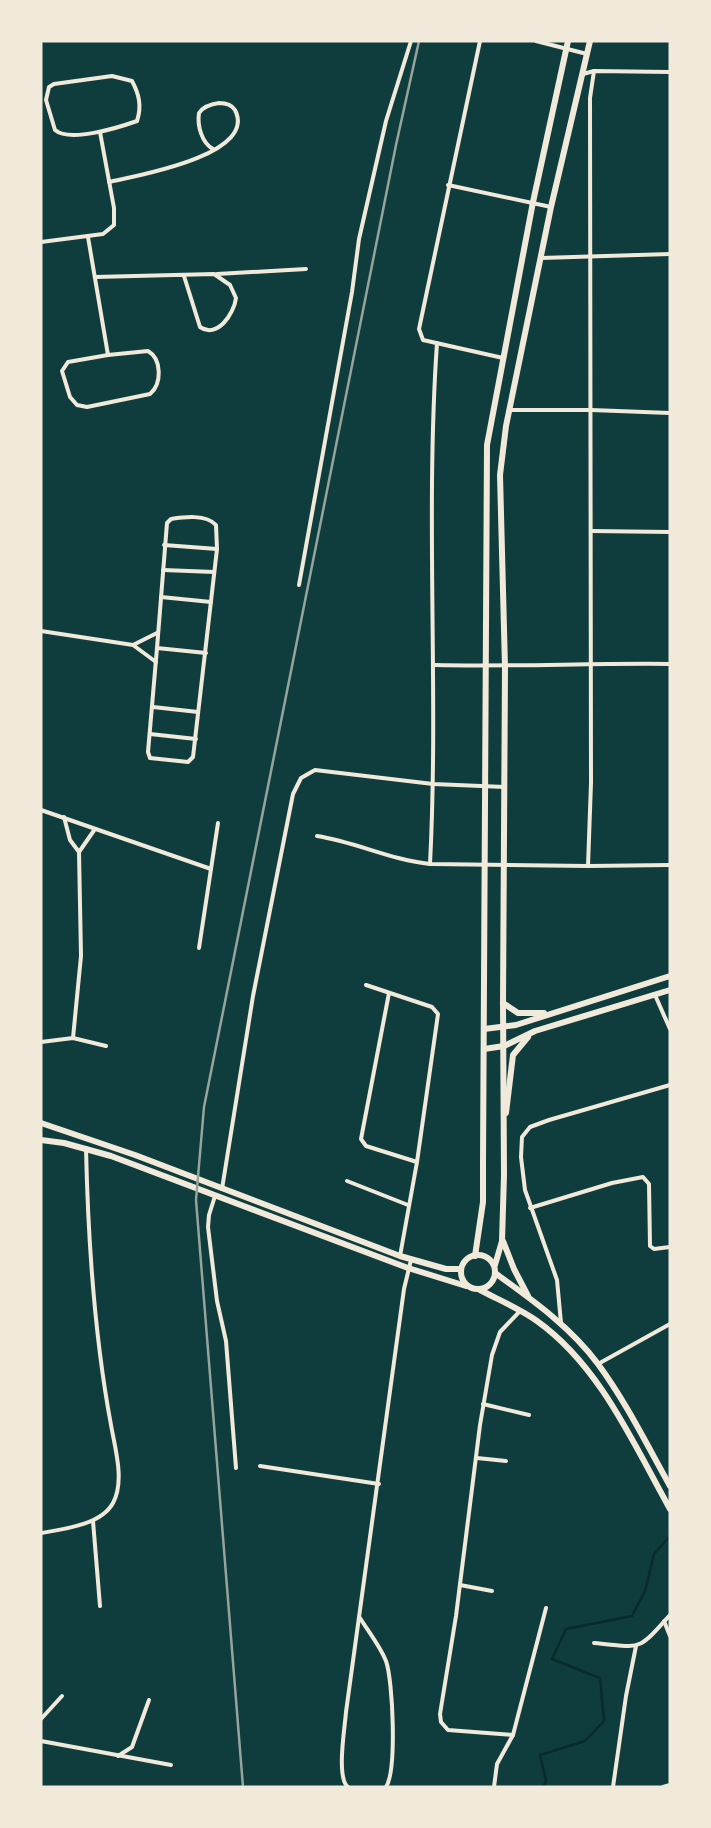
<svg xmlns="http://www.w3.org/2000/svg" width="711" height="1828" viewBox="0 0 711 1828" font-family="Commissioner,sans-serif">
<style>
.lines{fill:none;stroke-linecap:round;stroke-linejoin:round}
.stream{stroke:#0a2a2b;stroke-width:2.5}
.minor{stroke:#f1e9da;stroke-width:4}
.primary{stroke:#f1e9da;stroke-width:6}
.rail{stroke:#97a49c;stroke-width:2.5}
</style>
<rect width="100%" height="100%" fill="#0f3d3e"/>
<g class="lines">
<!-- stream -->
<polyline class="stream" points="543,1787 546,1781 540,1755 585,1741 604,1721 600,1678 552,1659 566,1629 632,1616 645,1591 654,1554 670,1536"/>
<!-- minor -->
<g class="minor">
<polyline points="480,41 419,329 423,340 503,358"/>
<polyline points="536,41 587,54"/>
<polyline points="583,74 594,71 670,72"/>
<path d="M 112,76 L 132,81 C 139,94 142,106 137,121 C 120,127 70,143 55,130 L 46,100 L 49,87 L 54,84 Z"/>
<path d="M 109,182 C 136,176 258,155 235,110 C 232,105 225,103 219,103 C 211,104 203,107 199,113 C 197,126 202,143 213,149"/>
<polyline points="448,185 551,207"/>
<polyline points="88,237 108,355"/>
<polyline points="41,242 103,234 114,225 114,208 100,132"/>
<polyline points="541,258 670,254"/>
<polyline points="217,274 306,269"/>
<path d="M 95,277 L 214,274 L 230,285 L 236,298 C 234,314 217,339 200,327 L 184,276"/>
<path d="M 437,343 C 425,517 439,690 430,864 L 588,866 L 670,865"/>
<path d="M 148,351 C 162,359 162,384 150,394 L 87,407 L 77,405 L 70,397 L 62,371 L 68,362 L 108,355 Z"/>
<polyline points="509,410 591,410 670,413"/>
<polyline points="591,531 670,532"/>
<polyline points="164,545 217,549"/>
<polyline points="163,570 214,572"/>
<polyline points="299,585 352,292 359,239 386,121 411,41"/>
<polyline points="161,597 211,602"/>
<polyline points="41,631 133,645 156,662"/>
<polyline points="133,645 157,633"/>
<path d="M 157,648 L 167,523 L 171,519 C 184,517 206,514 216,525 L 217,549 L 193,757 L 188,762 L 150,758 L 148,752 L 157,648 L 206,653"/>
<path d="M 435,665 C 513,667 591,663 670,664"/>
<polyline points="153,707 198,712"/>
<polyline points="150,734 196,739"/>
<polyline points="41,810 211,869 199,948"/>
<polyline points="64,817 70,840 79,852"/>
<path d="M 317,836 C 356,842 391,860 430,864"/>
<polyline points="588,866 591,783 590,98 594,71"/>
<polyline points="211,869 218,823"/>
<polyline points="366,985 432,1007 438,1014 417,1162 400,1256"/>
<polyline points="389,993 361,1139 366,1146 417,1162"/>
<polyline points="655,995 670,1029"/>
<polyline points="73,1038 81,956 79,852 95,829"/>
<polyline points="41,1042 73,1038 106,1046"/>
<polyline points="347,1181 408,1205"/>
<polyline points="222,1189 253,996 293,794 301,778 315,770 433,784 505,787"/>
<polyline points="215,1196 209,1215 208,1227 217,1301 226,1341 236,1468"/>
<polyline points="530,1208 612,1183 643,1177 649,1184 650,1246 654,1249 670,1247"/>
<polyline points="561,1323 557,1280 525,1190 521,1157 522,1137 530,1127 549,1120 670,1085"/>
<polyline points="598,1364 670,1324"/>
<polyline points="483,1404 529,1415"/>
<polyline points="477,1458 506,1461"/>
<polyline points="260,1466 379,1484"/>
<polyline points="93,1521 100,1606"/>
<path d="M 41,1533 C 64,1529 101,1525 113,1503 C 125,1481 115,1448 111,1425 C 94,1334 88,1240 86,1148"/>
<polyline points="460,1585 492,1591"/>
<path d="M 360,1618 C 368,1631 380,1646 386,1661 C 393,1681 397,1770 386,1787"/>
<polyline points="664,1621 670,1636"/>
<path d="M 594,1643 C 642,1647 636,1653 670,1615"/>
<polyline points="41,1719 62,1696"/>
<polyline points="513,1735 448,1730 441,1722 440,1714 456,1616 480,1425 492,1355 500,1332 520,1311"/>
<polyline points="41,1741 171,1765"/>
<polyline points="118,1756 132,1747 149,1700"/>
<path d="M 348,1787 C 336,1778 345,1727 346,1712 L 404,1289 L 411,1260"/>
<polyline points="494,1787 497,1764 513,1735 546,1608"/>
<polyline points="613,1787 626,1696 636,1646"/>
<polyline points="663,1787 670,1785"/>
</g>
<!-- primary -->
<g class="primary">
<polyline points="503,1003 518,1013 544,1013"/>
<polyline points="484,1029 516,1025 670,976"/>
<polyline points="484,1049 504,1046 535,1031 670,990"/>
<polyline points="506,1113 513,1055 528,1037"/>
<polyline points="41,1123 135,1155 400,1256 446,1269 460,1269"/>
<polyline points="41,1140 64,1143 111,1156 408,1268 466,1286"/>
<polyline points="503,1241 514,1269 528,1296"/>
<circle cx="478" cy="1272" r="17"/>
<polyline points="475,1256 483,1202 483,1162 487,445 533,202 568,41"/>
<polyline points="495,1265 502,1241 504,1175 503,1003 505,667 500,475 506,426 551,207 590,41"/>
<path d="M 495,1273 C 531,1299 571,1327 598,1364 C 626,1402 647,1445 670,1486"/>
<path d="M 480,1290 C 499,1300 520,1309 537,1321 C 600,1366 633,1443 670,1509"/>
</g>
<!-- rail -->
<polyline class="rail" points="243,1787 196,1200 204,1107 396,145 419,41"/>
</g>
<!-- border -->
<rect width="711" height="1828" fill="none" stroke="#f1e9da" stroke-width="85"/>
</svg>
